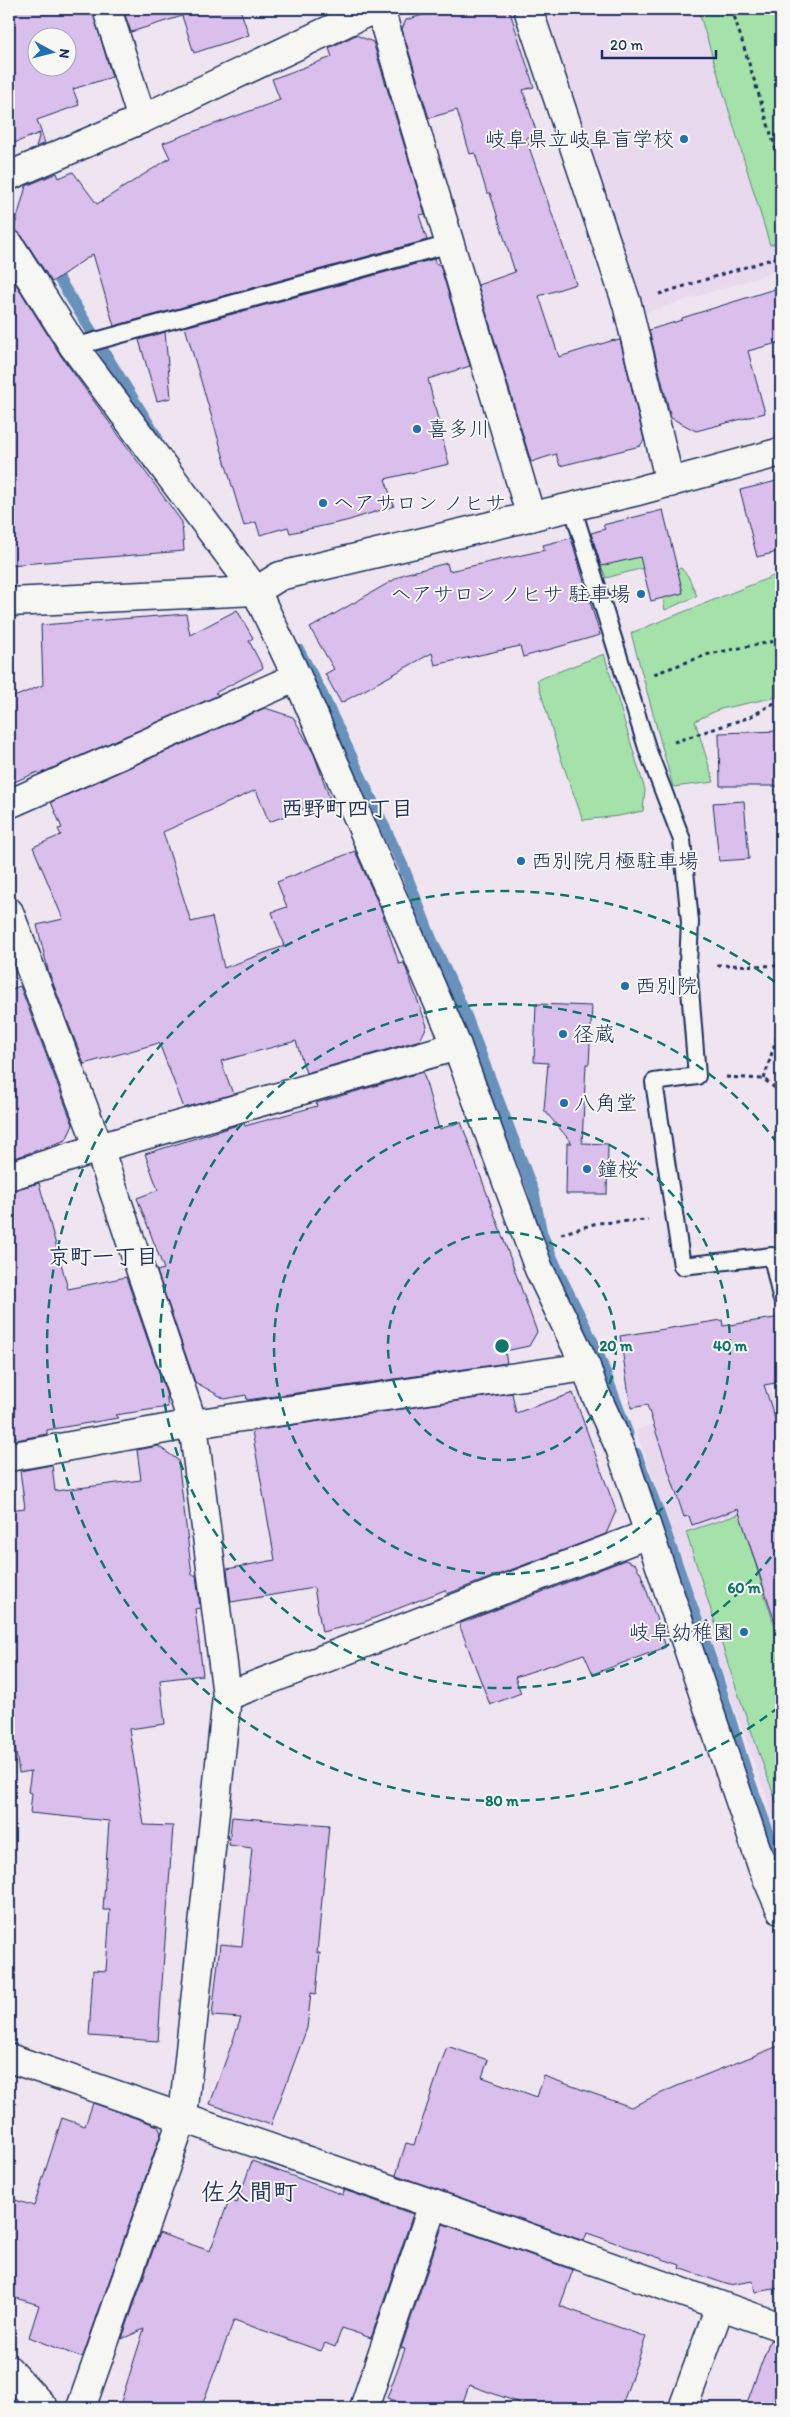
<svg xmlns="http://www.w3.org/2000/svg" width="790" height="2417" viewBox="0 0 790 2417" font-family="Itim,'Klee One',sans-serif">
<style>
.built{fill:#e8d9ef}
.green{fill:#a5e2a9;stroke:#608884}
.lines{fill:none;stroke-linecap:round;stroke-linejoin:round}
.stream{stroke:#6891bc;stroke-width:11}
.building{fill:#dabeec;stroke:#1b2f5e;fill-rule:evenodd}
.service-casing{stroke:#1b2f5e;stroke-width:20}
.minor-casing{stroke:#1b2f5e;stroke-width:31}
.tertiary-casing{stroke:#1b2f5e;stroke-width:31}
.path{stroke:#1b2f5e;stroke-width:3;stroke-dasharray:4 4;stroke-linecap:butt}
.service{stroke:#f6f6f2;stroke-width:16}
.minor{stroke:#f6f6f2;stroke-width:28}
.tertiary{stroke:#f6f6f2;stroke-width:28}
.ring{fill:none;stroke:#0f766e;stroke-width:2.5;stroke-dasharray:9 6}
.poi-dot{fill:#1f6fb2;stroke:#f6f6f2;stroke-width:2}
.labels{text-anchor:middle;stroke-width:4;stroke-linejoin:round;paint-order:stroke}
.poi-label{font-size:21px;fill:#1b2f5e;stroke:#f6f6f2;text-anchor:start}
.neighbourhood-label{font-size:22px;font-weight:bold;fill:#1b2f5e;stroke:#f6f6f2}
.quarter-label{font-size:24px;font-weight:bold;fill:#1b2f5e;stroke:#f6f6f2}
.centre{fill:#0f766e;stroke:#f6f6f2;stroke-width:2.5}
.ring-label{font-size:15px;text-anchor:middle;font-weight:bold;fill:#0f766e;stroke:#f6f6f2;stroke-width:4;stroke-linejoin:round;paint-order:stroke}
</style>
<rect width="100%" height="100%" fill="#eee5f0"/>
<filter id="ink" filterUnits="userSpaceOnUse"><feTurbulence type="fractalNoise" baseFrequency=".02" numOctaves="2"/><feDisplacementMap in="SourceGraphic" scale="10" xChannelSelector="R" yChannelSelector="G"/><feConvolveMatrix kernelMatrix="1 2 1 2 8 2 1 2 1" color-interpolation-filters="sRGB"/></filter>
<g filter="url(#ink)">
<!-- built -->
<g class="built">
<polygon points="546,9 781,9 781,270 641,314"/>
<polygon points="770,1385 781,1430 781,1838 636,1430"/>
</g>
<!-- green -->
<g class="green">
<polygon points="698,9 781,9 781,241 770,245"/>
<polygon points="638,527 647,567 606,578 590,537"/>
<polygon points="681,568 688,576 697,596 665,610 659,576"/>
<polygon points="781,573 781,685 776,685 777,697 720,709 695,721 714,782 673,787 631,633"/>
<polygon points="604,654 645,790 643,811 619,816 583,820 560,756 537,680"/>
<polygon points="740,1514 781,1647 781,1801 777,1804 730,1670 686,1532"/>
</g>
<g class="lines">
<!-- stream -->
<g class="stream">
<polyline points="51,266 157,437"/>
<polyline points="299,650 320,689 404,868 432,940 466,1015 534,1193 542,1234 559,1273 597,1350 628,1434"/>
<polyline points="636,1453 658,1510 716,1673 747,1773 781,1866"/>
</g>
</g>
<!-- building -->
<g class="building">
<path d="M 9,9 L 92,9 L 112,77 L 73,89 L 79,105 L 37,120 L 45,143 L 36,147 L 40,133 L 9,145 ZM 38,38 L 68,38 L 68,68 L 38,68 Z"/>
<polygon points="123,9 240,9 249,35 194,53 182,16 131,32"/>
<polygon points="442,9 509,9 534,87 523,90 537,134 526,138 576,284 539,296 559,357 614,340 615,341 620,340 644,440 640,446 560,466 556,454 531,462 478,285 515,272 490,193 487,193 475,153 470,154 457,110 429,118 402,29 406,20"/>
<polygon points="356,35 373,42 425,214 419,215 427,240 114,326 93,254 52,282 22,236 14,229 26,186 57,173 59,178 73,172 97,204 170,158 163,143 280,100 272,79 332,57 329,48"/>
<polygon points="434,259 435,263 440,265 470,366 428,379 449,464 385,479 394,506 346,521 290,533 288,527 260,535 256,522 244,526 185,327"/>
<polygon points="9,273 61,356 182,522 184,551 9,565"/>
<polygon points="781,287 781,342 748,351 765,413 696,431 671,418 649,330 682,320 682,318"/>
<polygon points="165,332 171,398 157,401 139,340"/>
<polygon points="781,480 781,551 757,557 740,490"/>
<polygon points="663,510 683,593 651,601 640,557 601,566 591,533 605,529 603,525"/>
<polygon points="571,538 600,635 523,657 520,646 435,665 432,653 341,703 325,674 334,669 310,628 404,574 447,563 449,571 545,550 543,545"/>
<polygon points="237,610 253,638 249,641 263,668 215,693 219,695 39,774 38,772 9,784 9,699 43,685 41,625 186,614 190,635"/>
<polygon points="265,708 293,717 314,754 330,799 269,822 256,790 163,832 191,922 212,917 224,968 284,946 272,912 287,907 277,882 355,851 382,912 399,964 404,963 427,1026 420,1040 306,1073 296,1041 221,1061 233,1094 184,1108 159,1043 84,1064 48,970 37,925 63,919 33,847 61,835 58,829 62,828 51,802"/>
<polygon points="781,731 781,786 720,786 719,733"/>
<polygon points="744,801 749,859 719,861 713,803"/>
<polygon points="20,986 73,1125 66,1140 9,1160 9,990"/>
<polygon points="536,1004 592,1006 589,1064 586,1064 582,1143 608,1144 607,1194 566,1194 567,1143 572,1143 544,1110 548,1063 534,1062"/>
<polygon points="423,1072 439,1129 461,1122 537,1332 529,1346 505,1351 507,1363 247,1400 246,1395 225,1399 195,1382 157,1271 164,1269 137,1198 158,1190 145,1154 244,1123 245,1126 317,1106 316,1103"/>
<polygon points="39,1183 68,1289 126,1277 166,1393 168,1407 115,1415 118,1418 47,1430 47,1434 16,1440 16,1436 9,1437 9,1191"/>
<polygon points="781,1317 781,1382 764,1385 781,1437 781,1621 775,1622 738,1509 692,1525 689,1516 684,1517 647,1405 631,1408 620,1336 722,1320 723,1326"/>
<polygon points="512,1393 516,1413 573,1393 616,1511 606,1534 447,1594 445,1590 364,1622 322,1632 314,1588 231,1602 227,1569 275,1560 252,1431"/>
<polygon points="158,1446 178,1460 192,1575 196,1575 200,1608 195,1609 203,1675 160,1680 165,1724 129,1729 144,1825 173,1826 158,2041 89,2036 93,1970 106,1971 110,1910 103,1910 109,1821 30,1813 32,1793 28,1792 31,1771 19,1773 9,1706 9,1510 25,1508 20,1471 52,1465 55,1491 141,1480 137,1450"/>
<polygon points="625,1560 635,1564 641,1574 666,1647 593,1674 584,1654 515,1677 521,1693 490,1705 459,1624"/>
<polygon points="232,1817 329,1825 317,1953 320,1953 316,1994 311,1993 307,2028 271,2125 210,2104 241,2018 212,2016 220,1944 242,1946 252,1848 229,1845"/>
<polygon points="781,2045 781,2288 755,2292 753,2281 729,2285 679,2268 680,2265 587,2233 584,2241 396,2175 406,2143 414,2145 447,2046 488,2060 482,2077 537,2097 544,2076 631,2107 675,2087"/>
<polygon points="93,2103 158,2126 161,2133 83,2356 80,2357 29,2337 39,2305 9,2296 9,2198 34,2206 62,2118 85,2126"/>
<polygon points="252,2161 343,2195 344,2190 413,2214 371,2338 342,2328 335,2347 325,2343 321,2351 234,2320 201,2408 119,2408 144,2329 122,2339 159,2233 210,2251 229,2200 237,2203"/>
<polygon points="443,2224 573,2270 560,2306 646,2337 621,2408 534,2408 469,2385 461,2408 416,2408 387,2398 405,2349 401,2348"/>
<polygon points="770,2340 781,2342 781,2408 745,2408"/>
</g>
<g class="lines">
<defs>
<g id="service">
<polyline points="74,347 450,244"/>
<polyline points="572,506 648,751 682,840 690,922 688,964 697,1076 654,1082 682,1266 772,1256 781,1297"/>
</g>
<g id="minor">
<polyline points="107,9 142,119"/>
<polyline points="380,9 531,517"/>
<polyline points="528,9 627,304 670,483"/>
<polyline points="9,176 142,119 374,9"/>
<polyline points="9,244 74,347 256,591 297,677 457,1046 539,1269 586,1367 595,1393 620,1448 763,1869 781,1910"/>
<polyline points="9,804 297,677"/>
<polyline points="9,912 99,1148 193,1424 227,1696 183,2117 81,2408"/>
<polyline points="9,1176 99,1148 457,1046"/>
<polyline points="9,1457 193,1424 586,1367"/>
<polyline points="227,1696 648,1534"/>
<polyline points="9,2058 433,2204 781,2327"/>
<polyline points="9,2370 44,2408"/>
<polyline points="364,2408 433,2204"/>
<polyline points="683,2408 720,2306"/>
</g>
<polyline id="tertiary" points="9,602 256,591 280,576 634,492 781,452"/>
</defs>
<!-- service casing -->
<use href="#service" class="service-casing"/>
<!-- minor casing -->
<use href="#minor" class="minor-casing"/>
<!-- tertiary casing -->
<use href="#tertiary" class="tertiary-casing"/>
<!-- path -->
<g class="path">
<polyline points="732,9 781,166"/>
<polyline points="659,294 781,256"/>
<polyline points="654,674 709,654 781,640"/>
<polyline points="674,742 750,717 781,699"/>
<polyline points="717,965 781,966"/>
<polyline points="726,1077 764,1079 781,1093"/>
<polyline points="764,1079 781,1023"/>
<polyline points="561,1234 597,1223 648,1220"/>
</g>
<!-- service -->
<use href="#service" class="service"/>
<!-- minor -->
<use href="#minor" class="minor"/>
<!-- tertiary -->
<use href="#tertiary" class="tertiary"/>
</g>
</g>
<!-- distance rings -->
<g class="ring">
<circle cx="502" cy="1346" r="114"/>
<circle cx="502" cy="1346" r="228"/>
<path d="M780 1545A342 342 0 1 1 780 1147"/>
<path d="M779 1707A455 455 0 1 1 779 985"/>
</g>
<!-- markers -->
<g class="poi-dot">
<circle cx="684" cy="139" r="5"/>
<circle cx="417" cy="429" r="5"/>
<circle cx="323" cy="503" r="5"/>
<circle cx="641" cy="594" r="5"/>
<circle cx="521" cy="861" r="5"/>
<circle cx="625" cy="986" r="5"/>
<circle cx="563" cy="1034" r="5"/>
<circle cx="564" cy="1103" r="5"/>
<circle cx="587" cy="1169" r="5"/>
<circle cx="744" cy="1632" r="5"/>
</g>
<g class="labels">
<!-- poi labels -->
<g class="poi-label">
<text x="674" y="146" text-anchor="end">岐阜県立岐阜盲学校</text>
<text x="427" y="436">喜多川</text>
<text x="333" y="510">ヘアサロン ノヒサ</text>
<text x="631" y="601" text-anchor="end">ヘアサロン ノヒサ 駐車場</text>
<text x="531" y="868">西別院月極駐車場</text>
<text x="635" y="993">西別院</text>
<text x="573" y="1041">径蔵</text>
<text x="574" y="1110">八角堂</text>
<text x="597" y="1176">鐘桜</text>
<text x="734" y="1639" text-anchor="end">岐阜幼稚園</text>
</g>
<!-- neighbourhood labels -->
<g class="neighbourhood-label">
<text x="347" y="816">西野町四丁目</text>
<text x="103" y="1264">京町一丁目</text>
</g>
<!-- quarter labels -->
<g class="quarter-label">
<text x="249" y="2200">佐久間町</text>
</g>
</g>
<circle cx="502" cy="1346" r="8" class="centre"/>
<g class="ring-label">
<text x="616" y="1351">20 m</text>
<text x="730" y="1351">40 m</text>
<text x="744" y="1593">60 m</text>
<text x="502" y="1806">80 m</text>
</g>
<!-- margin -->
<rect width="790" height="2417" fill="none" stroke="#f6f6f2" stroke-width="30"/>
<rect x="15" y="15" width="760" height="2387" fill="none" stroke="#1b2f5e" stroke-width="2" filter="url(#ink)"/>
<!-- north arrow -->
<g transform="translate(52 52) rotate(97)"><circle r="24" fill="#f6f6f2" stroke="#9ea6b7"/>
<path d="M0-4L9 19L0 12L-9 19Z" fill="#1f6fb2"/>
<text y="-8" font-size="14" font-weight="bold" text-anchor="middle" fill="#1b2f5e">N</text>
</g>
<!-- scale -->
<path d="M602 50v8h114v-8" fill="none" stroke="#1b2f5e" stroke-width="2.5"/>
<text x="610" y="50" font-size="15" fill="#1b2f5e" stroke="#f6f6f2" stroke-width="4" paint-order="stroke">20 m</text>
</svg>
